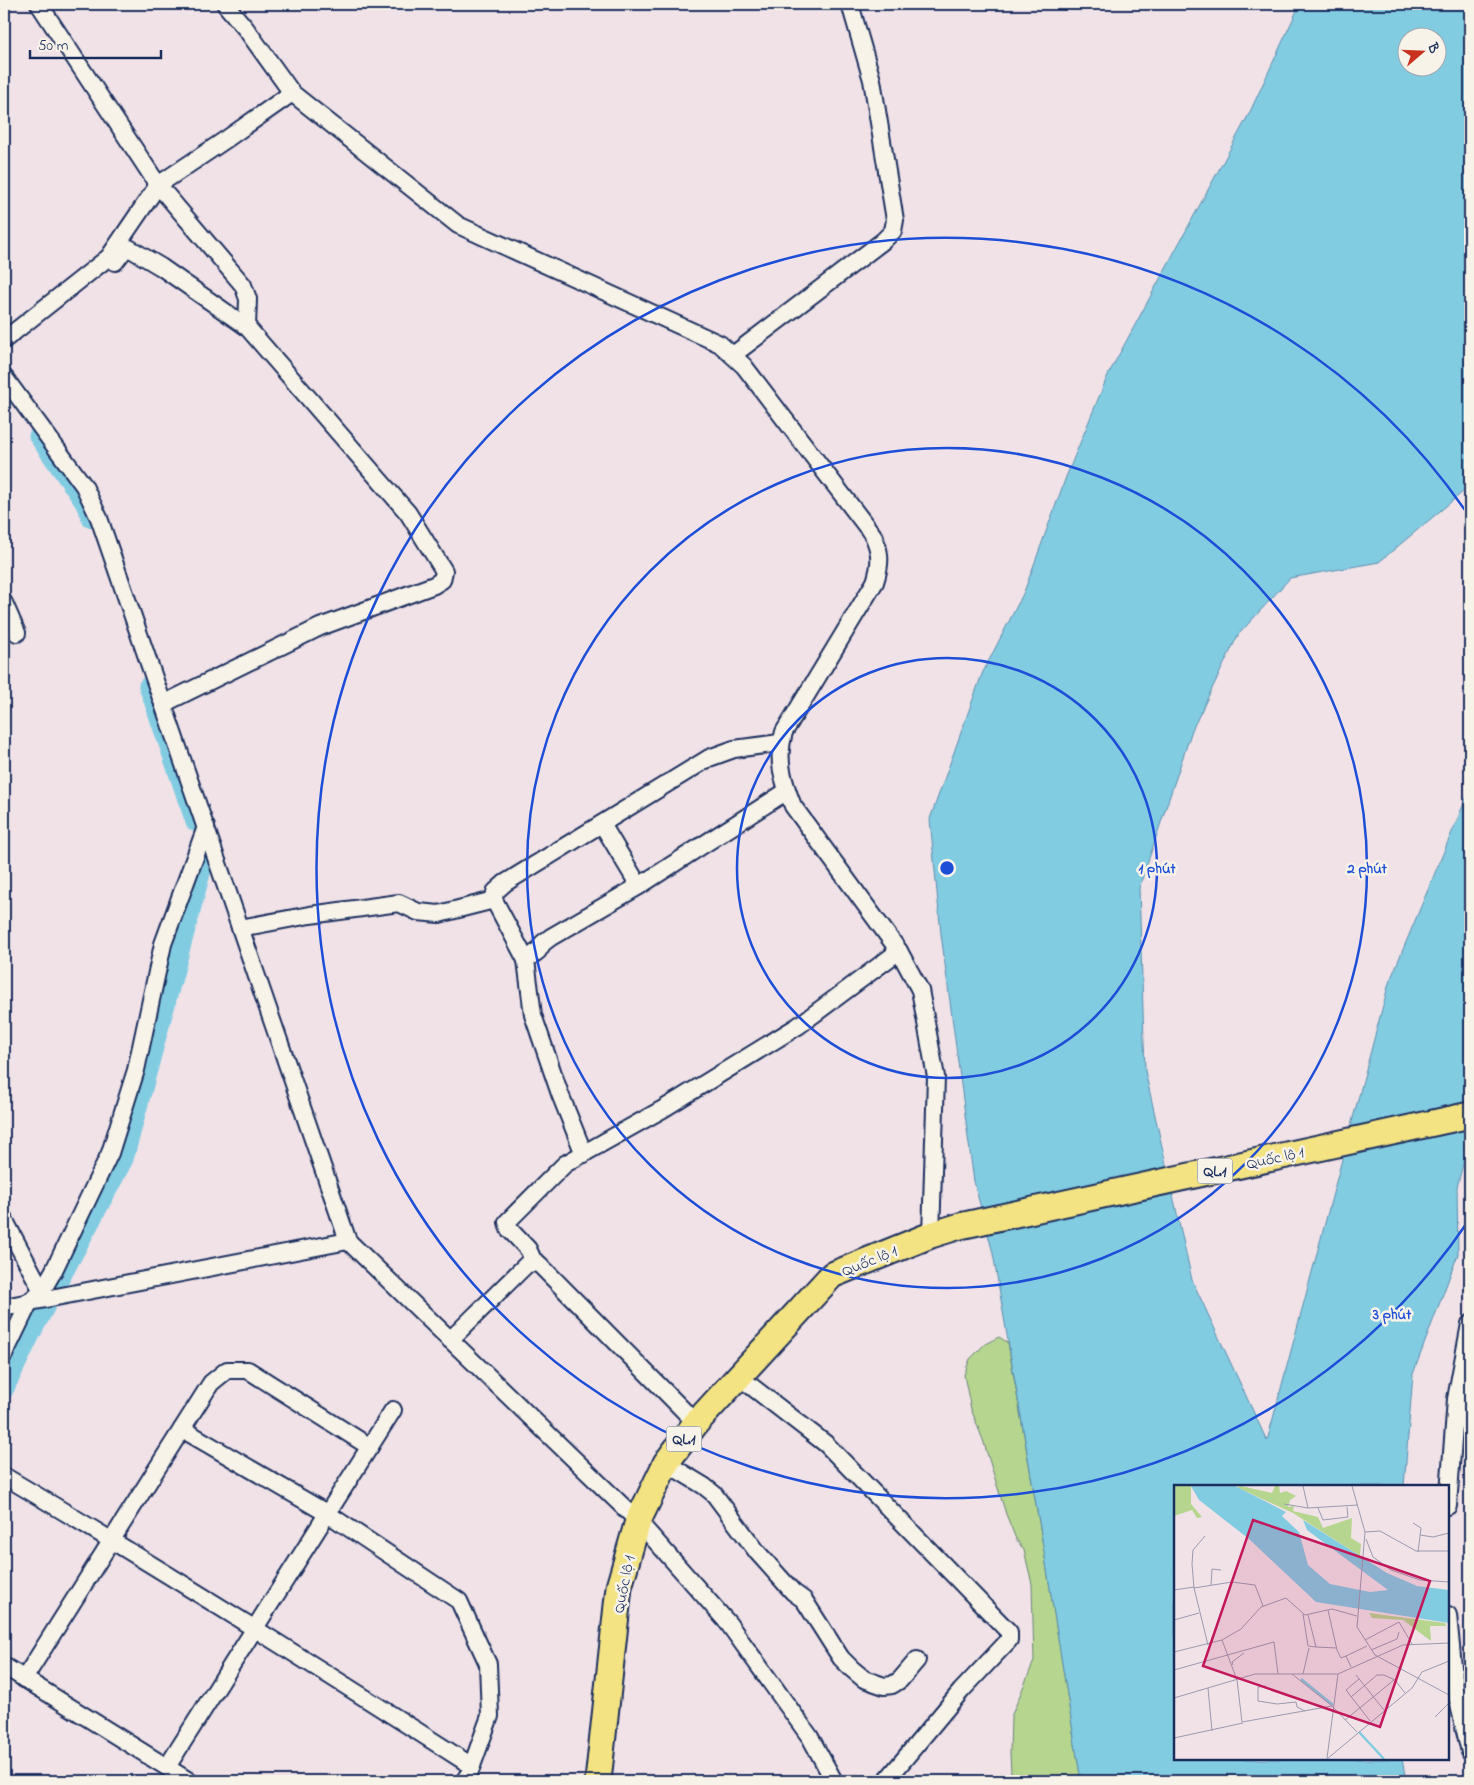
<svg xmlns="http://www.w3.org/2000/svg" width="1474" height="1785" viewBox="0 0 1474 1785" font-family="'Indie Flower',sans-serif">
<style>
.green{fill:#b6d68f;stroke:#688276}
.water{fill:#82cce2;stroke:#598dad;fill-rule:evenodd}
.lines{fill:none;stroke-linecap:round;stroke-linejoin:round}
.canal{stroke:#82cce2;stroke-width:19}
.street-casing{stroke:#1b2f5e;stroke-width:20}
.primary-casing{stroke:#1b2f5e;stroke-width:29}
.street{stroke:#f7f3e8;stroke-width:16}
.primary{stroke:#f4e382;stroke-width:25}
.ring{fill:none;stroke:#1d4ed8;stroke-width:2.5}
.labels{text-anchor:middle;stroke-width:5;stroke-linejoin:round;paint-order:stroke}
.shield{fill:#f7f3e8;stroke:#5d6a87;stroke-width:1}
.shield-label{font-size:15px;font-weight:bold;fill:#1b2f5e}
.street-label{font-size:16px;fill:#1b2f5e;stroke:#f7f3e8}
.inset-river{fill:none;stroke:#82cce2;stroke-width:2.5}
.inset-road{fill:none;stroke:#9b9ab0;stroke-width:1}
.view{fill:#c2185b;fill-opacity:0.15;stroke:#c2185b;stroke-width:2.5}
.inset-edge{fill:none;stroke:#1b2f5e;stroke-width:2.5}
.centre{fill:#1d4ed8;stroke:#f7f3e8;stroke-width:2.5}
.ring-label{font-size:15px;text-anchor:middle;font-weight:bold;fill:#1d4ed8;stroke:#f7f3e8;stroke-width:5;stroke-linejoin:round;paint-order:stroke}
</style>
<rect width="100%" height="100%" fill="#f0e2e7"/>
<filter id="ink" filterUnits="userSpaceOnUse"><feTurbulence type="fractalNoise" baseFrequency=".02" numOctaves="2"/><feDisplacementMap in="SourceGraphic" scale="10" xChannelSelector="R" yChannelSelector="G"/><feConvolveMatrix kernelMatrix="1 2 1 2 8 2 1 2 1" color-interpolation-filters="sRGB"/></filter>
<g filter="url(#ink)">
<!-- green -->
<polygon class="green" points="999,1337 1008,1343 1044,1551 1081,1781 1001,1781 1011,1773 1010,1753 1011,1717 1034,1661 1032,1584 1024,1550 1016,1539 1006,1514 983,1440 971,1409 964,1375 970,1359 985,1344"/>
<!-- water -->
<path class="water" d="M 1300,4 L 1470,4 L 1470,486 L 1379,562 L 1290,578 L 1238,635 L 1192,730 L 1139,888 L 1145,1071 L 1192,1280 L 1267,1441 L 1389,983 L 1470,789 L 1470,1138 L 1457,1187 L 1458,1254 L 1413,1374 L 1404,1486 L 1175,1486 L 1175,1759 L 1402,1759 L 1406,1781 L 1081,1781 L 1044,1551 L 993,1253 L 974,1182 L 941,934 L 930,819 L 982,674 L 1024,592 L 1066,477 L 1108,375 L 1249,114 ZM 1406,38 L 1436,38 L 1436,68 L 1406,68 Z"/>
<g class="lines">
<!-- canal -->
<g class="canal">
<polyline points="38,436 84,502 91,518"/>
<polyline points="148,686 195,822"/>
<polyline points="4,1390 33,1330 124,1159 204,862"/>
</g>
<defs>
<g id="street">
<polyline points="39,4 158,185 243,285 248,299 247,327 408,513 444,571 442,580 434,585 320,627 163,704"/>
<path d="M 225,4 L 246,29 L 292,93 L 458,225 L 720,344 L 744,366 L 873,535 C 881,552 881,564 875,582 L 784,732 C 776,759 783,781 793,806 L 899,951 L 920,990 L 936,1077 L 931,1235"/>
<polyline points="115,262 125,249 129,248 161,267 247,327"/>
<polyline points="4,340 109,257 158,185 228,138 292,93"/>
<polyline points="733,355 883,241 893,231 895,220 872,80 850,4"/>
<polyline points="4,377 84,486 99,518 348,1241 638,1521 728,1623 810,1737 834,1781"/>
<polyline points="4,603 17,633"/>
<polyline points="602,824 639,886"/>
<polyline points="240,928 310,915 399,903 418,912 439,914 494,900"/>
<polyline points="526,960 494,900 495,892 505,883 709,758 734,749 780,743"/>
<polyline points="584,1154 560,1094 533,1015 526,960 538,951 543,943 551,937 639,886 787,791"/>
<polyline points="4,1219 42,1291 30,1301 4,1355"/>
<polyline points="534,1262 528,1249 509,1229 507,1222 565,1164 663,1109 798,1026 899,951"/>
<polyline points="42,1291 54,1270 110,1153 136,1070 163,944 206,827"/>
<polyline points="4,1307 348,1241"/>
<polyline points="450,1340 527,1264 538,1263 696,1423"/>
<polyline points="738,1376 826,1444 1009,1632 1009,1640 961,1691 886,1781"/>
<polyline points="182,1429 328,1514 459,1601 488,1664 490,1716 469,1774 464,1781"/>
<polyline points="666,1463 704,1486 714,1494 758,1553 793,1592 804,1600 841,1658 852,1669 864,1679 884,1686 892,1685 900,1680 917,1660"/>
<path d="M 4,1476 C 162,1569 317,1667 472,1766"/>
<polyline points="1448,1506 1456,1399 1470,1324"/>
<polyline points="1448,1615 1455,1688 1470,1752"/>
<polyline points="4,1666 189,1781"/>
<polyline points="24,1679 211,1383 227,1370 248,1370 370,1447"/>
<polyline points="167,1767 393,1410"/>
</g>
<polyline id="primary" points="598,1781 619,1587 638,1521 666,1463 696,1423 832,1275 931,1235 960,1226 1470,1115"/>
</defs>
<!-- street casing -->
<use href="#street" class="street-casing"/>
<!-- primary casing -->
<use href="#primary" class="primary-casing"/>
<!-- street -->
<use href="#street" class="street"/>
<!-- primary -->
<use href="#primary" class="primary"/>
</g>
</g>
<!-- distance rings -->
<g class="ring">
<circle cx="947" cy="868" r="210"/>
<circle cx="947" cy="868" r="420"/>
<path d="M1469 1220A630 630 0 1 1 1469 516"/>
</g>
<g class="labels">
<!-- shield labels -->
<g class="shield">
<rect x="1197.5" y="1158.5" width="35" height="25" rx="4"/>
<rect x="666.5" y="1426.5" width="35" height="25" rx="4"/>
</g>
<g class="shield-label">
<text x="1215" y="1176">QL.1</text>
<text x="684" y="1444">QL.1</text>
</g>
<!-- street labels -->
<g class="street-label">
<text transform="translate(1275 1157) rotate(-12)" y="6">Quốc lộ 1</text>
<text transform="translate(869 1260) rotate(-22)" y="6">Quốc lộ 1</text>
<text transform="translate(623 1584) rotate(-79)" y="6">Quốc lộ 1</text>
</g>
</g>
<!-- overview -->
<g transform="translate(1174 1485)">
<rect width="275" height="275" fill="#f0e2e7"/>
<path d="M 0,1 L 17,1 L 17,19 L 28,32 L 23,33 L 18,25 L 0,31 ZM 67,1 L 98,8 L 101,1 L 105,1 L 106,8 L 112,6 L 122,11 L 116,15 L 114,22 L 120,21 L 119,26 L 144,32 L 149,43 L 178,33 L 177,53 L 187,59 L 186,71 L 119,28 L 62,2 ZM 195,128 L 271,138 L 272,141 L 256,141 L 257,156 L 229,135 L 198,133 Z" fill="#b6d68f"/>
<path d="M 17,1 L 61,1 L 112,27 L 108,31 L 125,47 L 134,80 L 156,99 L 196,107 L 214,105 L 133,45 L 129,35 L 213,88 L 243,101 L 275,105 L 275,138 L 142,117 L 75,54 L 25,15 Z" fill="#82cce2"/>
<path class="inset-river" d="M 127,194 L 159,220M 185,247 L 210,274"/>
<path class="inset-road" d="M 129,1 L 134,23 L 184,20M 178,1 L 191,47 L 183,142 L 201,170 L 275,210M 110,19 L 134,23M 144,23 L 149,35 L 174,32 L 173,22M 239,38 L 247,43 L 244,67M 191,47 L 206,46 L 242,66 L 275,66M 246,50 L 259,52 L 275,48M 31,51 L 19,65 L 18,79 L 20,103 L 34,160M 192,54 L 199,72 L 217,85 L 246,95 L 275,97M 37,100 L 38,84 L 47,85M 20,103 L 58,97 L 81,100 L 89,121M 0,105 L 20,102M 154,125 L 163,165 L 167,173 L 172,171M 129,129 L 134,161 L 142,162M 134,130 L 142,162 L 163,163M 0,135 L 25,128M 48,155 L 63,195 L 68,237 L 158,221 L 183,247M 191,155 L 225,137 L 238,159M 197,165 L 223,154 L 225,147M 0,167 L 48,155 L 67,144 L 87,122 L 112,113 L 131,130 L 158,124 L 183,131M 59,180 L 58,177 L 70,168M 177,182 L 172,171 L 193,161M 0,185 L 100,157 L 104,189M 118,189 L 158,221M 129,189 L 135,163M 182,190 L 210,225M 185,194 L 172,205 L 196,236M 92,201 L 84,202 L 84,216 L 103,219 L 122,217 L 123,222 L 131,226M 34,203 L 38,246M 177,212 L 203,190 L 210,190 L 221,195 L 231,208M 0,213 L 81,189 L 164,189 L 229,160 L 275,158M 261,232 L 275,218M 171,235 L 220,195M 0,253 L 69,238M 153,273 L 164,189M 153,274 L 238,203 L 248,187 L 275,176"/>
<path class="view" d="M 79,35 L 256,96 L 206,242 L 29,181 Z"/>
<rect width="275" height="275" class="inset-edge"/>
</g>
<circle cx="947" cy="868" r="8" class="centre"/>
<g class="ring-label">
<text x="1157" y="873">1 phút</text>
<text x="1367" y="873">2 phút</text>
<text x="1392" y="1319">3 phút</text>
</g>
<!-- margin -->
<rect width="1474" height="1785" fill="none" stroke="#f7f3e8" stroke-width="20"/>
<rect x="10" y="10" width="1454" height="1765" fill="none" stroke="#1b2f5e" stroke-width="2" filter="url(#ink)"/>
<!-- north arrow -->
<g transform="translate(1422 52) rotate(71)"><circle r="24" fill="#f7f3e8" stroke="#9fa5b1"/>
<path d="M0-4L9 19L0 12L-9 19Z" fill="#c8321e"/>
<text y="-8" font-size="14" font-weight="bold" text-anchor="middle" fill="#1b2f5e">B</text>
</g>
<!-- scale -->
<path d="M30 50v8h131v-8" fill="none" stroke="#1b2f5e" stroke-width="2.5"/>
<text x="38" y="50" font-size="15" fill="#1b2f5e" stroke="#f7f3e8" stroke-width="4" paint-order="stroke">50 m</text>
</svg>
